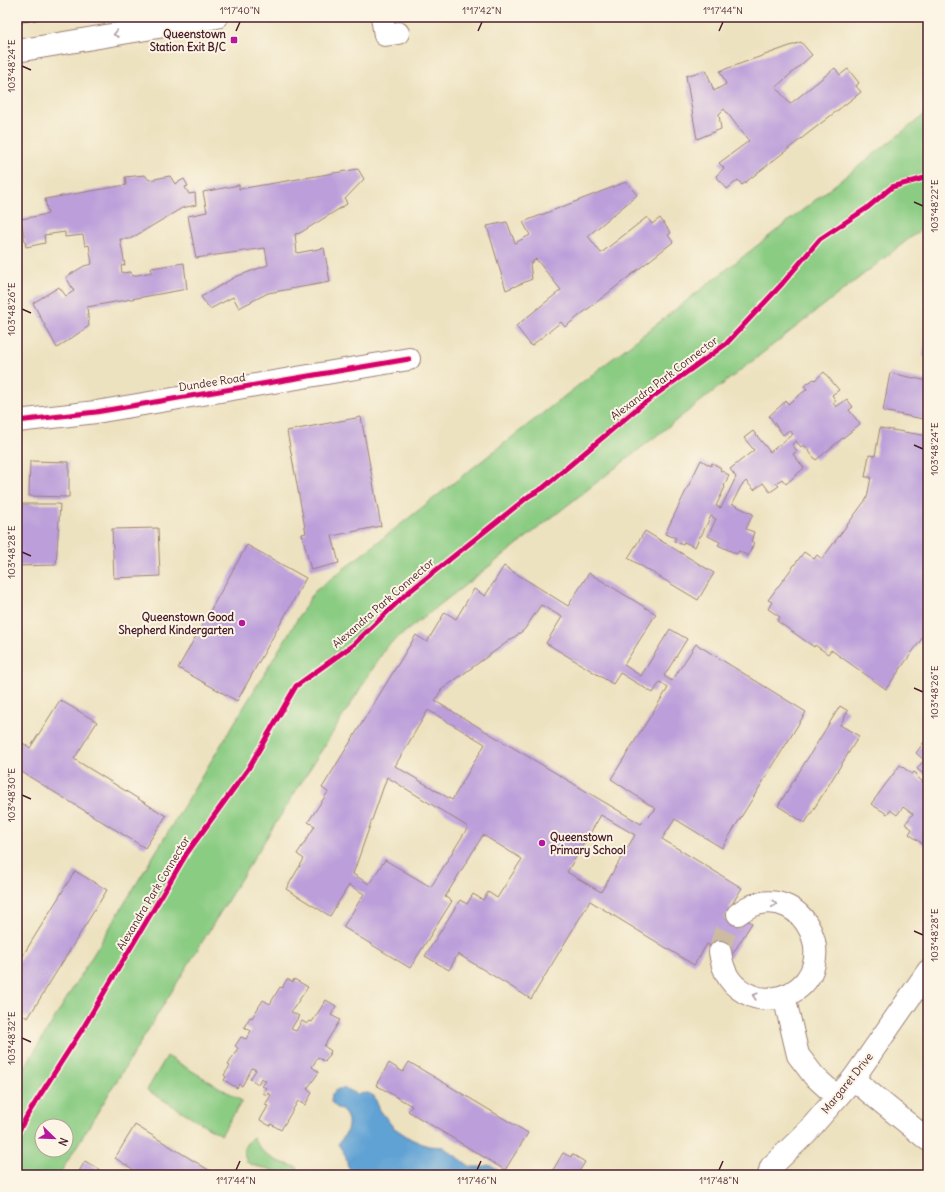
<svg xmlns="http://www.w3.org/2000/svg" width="945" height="1192" viewBox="0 0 945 1192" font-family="Delius,sans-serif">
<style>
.green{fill:#8bcc83;stroke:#6a7657;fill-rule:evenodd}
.water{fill:#60a2d4;stroke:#556080}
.building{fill:#bc9fda;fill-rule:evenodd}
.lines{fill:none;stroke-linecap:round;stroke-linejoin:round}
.minor-tunnel{stroke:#ccbba2;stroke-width:22;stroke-dasharray:22 11;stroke-linecap:butt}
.minor-casing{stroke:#9c8076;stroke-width:24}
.major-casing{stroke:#9c8076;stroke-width:24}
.minor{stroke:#fff;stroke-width:22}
.major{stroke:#fff;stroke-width:22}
.rail-casing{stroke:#4a1f2b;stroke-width:4.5}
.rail{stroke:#fcf5e5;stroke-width:3;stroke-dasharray:9;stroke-linecap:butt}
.cycleway-casing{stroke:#fcf5e5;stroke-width:8}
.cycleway{stroke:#d6006c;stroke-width:5}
.oneway{stroke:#ae9aa0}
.ticks{fill:none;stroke:#4a1f2b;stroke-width:1.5}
.poi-dot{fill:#b5179e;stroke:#fcf5e5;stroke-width:1.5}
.labels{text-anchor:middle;stroke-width:4;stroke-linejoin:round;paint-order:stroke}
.poi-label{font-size:11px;font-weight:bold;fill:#4a1f2b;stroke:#fcf5e5;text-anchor:end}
.street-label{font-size:11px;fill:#4a1f2b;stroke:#fcf5e5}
.neatline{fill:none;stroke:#4a1f2b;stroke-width:1.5}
.ticks-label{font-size:10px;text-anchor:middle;fill:#4a1f2b}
</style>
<rect width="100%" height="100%" fill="#fcf5e5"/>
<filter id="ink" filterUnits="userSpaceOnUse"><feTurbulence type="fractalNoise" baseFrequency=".025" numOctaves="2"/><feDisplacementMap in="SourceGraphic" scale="8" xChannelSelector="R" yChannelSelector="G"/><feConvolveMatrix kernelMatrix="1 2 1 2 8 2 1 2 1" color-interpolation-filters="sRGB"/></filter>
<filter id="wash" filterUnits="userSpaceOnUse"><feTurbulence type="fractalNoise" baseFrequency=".012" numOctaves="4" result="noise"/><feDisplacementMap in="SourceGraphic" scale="16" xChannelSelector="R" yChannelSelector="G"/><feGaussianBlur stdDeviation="0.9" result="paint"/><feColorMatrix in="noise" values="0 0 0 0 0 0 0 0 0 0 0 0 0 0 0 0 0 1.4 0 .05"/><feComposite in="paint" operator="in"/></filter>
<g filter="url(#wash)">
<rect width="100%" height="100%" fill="#ede2c0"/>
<!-- green -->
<g class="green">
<path d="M 928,112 L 928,224 L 387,646 L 242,877 L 59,1175 L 17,1175 L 17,1080 L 314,592 ZM 42,1126 L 66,1126 L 66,1150 L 42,1150 Z"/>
<polygon points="167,1056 242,1101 221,1135 147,1090"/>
<path d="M 253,1137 C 264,1158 275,1161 297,1167 L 299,1172 L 298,1175 L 278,1175 L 270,1169 L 255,1166 L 247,1162 C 242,1150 243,1146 253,1137 Z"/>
</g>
<!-- water -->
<path class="water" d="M 345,1088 L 357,1094 L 368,1093 L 374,1096 L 380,1110 L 393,1127 L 411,1139 L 428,1146 L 443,1147 L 471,1167 L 481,1167 L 488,1165 L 492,1166 L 497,1169 L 496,1175 L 357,1175 C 344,1166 349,1164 344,1153 C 342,1149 340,1148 338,1144 C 347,1134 354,1120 341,1110 C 337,1108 333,1105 331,1101 C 331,1099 332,1096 332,1094 L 338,1089 Z"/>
<g id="blocks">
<!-- building -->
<g class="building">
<polygon points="801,42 812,55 776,87 790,104 835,68 840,75 848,69 859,83 856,86 861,92 742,185 738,180 727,189 716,176 724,168 719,163 749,141 724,109 719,114 721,129 697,139 686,76 706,70 714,91 726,84 720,71"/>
<polygon points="358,169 364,179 345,199 347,204 300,233 295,234 297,253 324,248 330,282 268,293 239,308 233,297 210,309 201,297 235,277 268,265 265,248 196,258 188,216 207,212 203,192 239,185 239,189"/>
<polygon points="145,175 149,180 170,176 175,184 184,179 188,186 185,187 189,194 195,193 196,205 182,208 130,239 120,239 125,265 121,266 122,273 131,272 132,276 152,272 151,268 184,263 187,289 87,307 89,326 57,348 33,303 59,287 66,296 74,291 66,277 84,266 92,264 89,245 85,246 83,235 65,237 65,232 44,235 45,243 26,247 21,219 48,214 45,199 126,185 125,177"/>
<polygon points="626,182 637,195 588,236 601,253 647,217 652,224 660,218 671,233 668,235 673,242 565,327 561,322 531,346 516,326 561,290 536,259 530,264 532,279 506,290 487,226 507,222 515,243 530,235 523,222"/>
<polygon points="927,335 928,335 928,357 923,356"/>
<polygon points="824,372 839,390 832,395 836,401 833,403 836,407 847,399 853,407 849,410 860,424 816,460 804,445 801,447 796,441 792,444 797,451 793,454 804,468 786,484 782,479 776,483 779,486 770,492 763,483 754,490 746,481 741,486 732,504 753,514 746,529 754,532 751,541 754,543 748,556 739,551 737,554 718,545 720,542 708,536 716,519 711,516 701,536 700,536 695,547 684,542 683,545 674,541 676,538 665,534 701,460 711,466 712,463 721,468 720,470 729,475 724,486 725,487 716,506 721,508 736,477 730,469 754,450 744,438 753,431 770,452 793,434 789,430 783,435 769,416 786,401 788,404 807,389 804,386 814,379 815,380"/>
<polygon points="890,373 928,381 928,420 883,411"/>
<polygon points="361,417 381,526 332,536 339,563 311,570 302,534 306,533 287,431"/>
<polygon points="880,428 928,436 928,630 886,689 831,650 828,654 815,645 814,647 777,621 780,617 768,609 772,602 768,600 804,552 814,559 817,555 822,559 867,498 871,477 865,477 869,455 875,456"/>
<polygon points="30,461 69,462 69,497 29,496"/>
<polygon points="17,504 60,504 56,565 17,566"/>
<polygon points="158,528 160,576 114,578 112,529"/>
<polygon points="645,531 714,573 698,600 628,558"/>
<polygon points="247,545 306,578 237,701 178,668"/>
<path d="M 504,566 L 568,606 L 589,573 L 656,614 L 624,665 L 641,676 L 670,629 L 687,639 L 664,676 L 672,681 L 696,644 L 806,712 L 722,848 L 675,819 L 662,839 L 742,888 L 729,909 L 752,923 L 730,958 L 707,944 L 694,965 L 590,901 L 531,999 L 458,954 L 449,970 L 425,956 L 460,900 L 467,904 L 473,894 L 483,900 L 488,892 L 497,898 L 522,859 L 483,835 L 445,897 L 452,901 L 410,968 L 343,927 L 364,894 L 349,885 L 330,916 L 286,889 L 304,859 L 297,854 L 315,826 L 308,822 L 328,792 L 322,788 L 416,635 L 427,642 L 445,612 L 456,619 L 474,589 L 485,596 ZM 541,605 L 562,617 L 546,643 L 613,684 L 620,673 L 653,693 L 660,682 L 668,688 L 611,779 L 656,809 L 641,824 L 435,701 L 441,690 L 524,630 ZM 428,710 L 485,744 L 452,800 L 395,766 ZM 387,777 L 468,827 L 431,887 L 385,860 L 369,884 L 353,874 ZM 601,815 L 635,835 L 601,892 L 567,872 Z"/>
<polygon points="60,700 97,722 74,759 166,816 145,848 17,769 17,739 30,748"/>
<polygon points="840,706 848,711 840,725 859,736 805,823 778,806"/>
<polygon points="924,742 928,746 928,840 924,845 909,834 912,829 905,824 913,814 903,807 897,815 890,810 887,814 871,804 900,765 912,774 914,772 917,774 916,776 923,782 927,777 917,769 924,760 916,753"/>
<polygon points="75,871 107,890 28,1018 17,1012 17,965"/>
<polygon points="287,979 293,982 294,979 308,987 291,1012 299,1016 291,1029 296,1031 302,1021 307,1024 310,1021 312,1022 326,1000 336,1006 331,1015 340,1020 324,1046 331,1051 325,1062 318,1057 312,1067 319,1072 307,1089 312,1093 305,1105 298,1101 281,1130 271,1124 270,1126 260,1120 268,1106 265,1105 271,1095 268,1093 267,1095 263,1093 266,1088 262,1086 266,1081 261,1078 258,1084 250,1079 256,1070 252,1068 242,1086 239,1084 237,1088 224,1080 226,1077 224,1075 230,1066 228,1065 238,1048 235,1046 241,1037 246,1039 251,1031 244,1027 250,1017 252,1018 263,1000 270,1004 280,987 282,988"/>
<polygon points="409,1062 528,1133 505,1170 408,1111 412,1106 376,1085 389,1063 403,1072"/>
<polygon points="135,1125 217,1175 142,1175 115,1158"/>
<polygon points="563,1153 571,1157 572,1154 585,1162 577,1175 550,1175"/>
<polygon points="85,1161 108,1175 77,1175"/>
</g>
</g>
</g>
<g filter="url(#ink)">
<use href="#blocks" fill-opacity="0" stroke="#9c8076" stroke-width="1"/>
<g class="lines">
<!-- minor-tunnel -->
<path class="minor-tunnel" d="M 720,952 C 722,936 727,925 738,914"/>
<defs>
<g id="minor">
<polyline points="382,17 385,35 398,33"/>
<polyline points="17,421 96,412 409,359"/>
<path d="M 720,952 C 723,973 731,988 752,996 C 764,1001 779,999 791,993 C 842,965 805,884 751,906 C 746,908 742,911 738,914"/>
<polyline points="784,996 798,1055 814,1076 837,1097"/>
<polyline points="853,1079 928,1140"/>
<polyline points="769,1175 771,1167 807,1132 853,1079 928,971"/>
</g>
<polyline id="major" points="17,51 217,17"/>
</defs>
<!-- minor casing -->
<use href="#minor" class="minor-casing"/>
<!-- major casing -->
<use href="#major" class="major-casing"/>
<!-- minor -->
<use href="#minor" class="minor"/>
<!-- major -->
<use href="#major" class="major"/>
<defs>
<polyline id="rail" points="17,21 41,17"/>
</defs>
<!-- rail casing -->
<use href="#rail" class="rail-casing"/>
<!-- rail -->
<use href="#rail" class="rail"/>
<defs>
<g id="cycleway">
<polyline points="17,421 96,412 409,359"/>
<polyline points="17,1134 28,1114 83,1028 187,853 248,769 296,686 353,645 405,595 529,496 543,488 640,406 726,344 782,284 820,239 867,208 892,187 928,177"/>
</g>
</defs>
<!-- cycleway casing -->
<use href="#cycleway" class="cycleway-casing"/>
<!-- cycleway -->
<use href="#cycleway" class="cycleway"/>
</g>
<!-- one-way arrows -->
<defs><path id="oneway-chevron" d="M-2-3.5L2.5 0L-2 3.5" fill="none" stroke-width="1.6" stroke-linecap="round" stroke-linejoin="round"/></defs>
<g class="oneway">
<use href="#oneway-chevron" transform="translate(116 34) rotate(170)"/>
<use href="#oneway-chevron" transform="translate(774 904) rotate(6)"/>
<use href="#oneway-chevron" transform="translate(755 996) rotate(-163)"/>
</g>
</g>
<!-- ticks -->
<path class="ticks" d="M 236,31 L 240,22M 478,31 L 482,22M 719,31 L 723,22M 22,66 L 31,70M 914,202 L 923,206M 22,309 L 31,313M 914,445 L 923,449M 22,552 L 31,556M 914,688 L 923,692M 22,795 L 31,799M 914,931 L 923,935M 22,1038 L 31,1042M 236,1170 L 240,1161M 477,1170 L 481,1161M 719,1170 L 723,1161"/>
<!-- markers -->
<g class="poi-dot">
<rect x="230" y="36" width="8" height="8" rx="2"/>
<circle cx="242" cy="623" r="4"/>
<circle cx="542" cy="843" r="4"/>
</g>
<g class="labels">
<!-- poi labels -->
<g class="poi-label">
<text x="226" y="38">Queenstown<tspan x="226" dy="13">Station Exit B/C</tspan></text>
<text x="234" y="621">Queenstown Good<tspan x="234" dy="13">Shepherd Kindergarten</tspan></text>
<text x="550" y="841" text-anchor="start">Queenstown<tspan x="550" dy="13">Primary School</tspan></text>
</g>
<!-- street labels -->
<g class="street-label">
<text transform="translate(664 378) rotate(-37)" y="4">Alexandra Park Connector</text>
<text transform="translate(212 382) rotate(-9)" y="4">Dundee Road</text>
<text transform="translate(383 603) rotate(-41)" y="4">Alexandra Park Connector</text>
<text transform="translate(153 893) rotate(-59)" y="4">Alexandra Park Connector</text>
<text transform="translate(847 1083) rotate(-51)" y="4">Margaret Drive</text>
</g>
</g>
<!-- margin -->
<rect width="945" height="1192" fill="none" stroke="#fcf5e5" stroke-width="44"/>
<!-- north arrow -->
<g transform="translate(54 1138) rotate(113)"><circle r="19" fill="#fcf5e5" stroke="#b59f9b"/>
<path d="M0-3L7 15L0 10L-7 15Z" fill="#b5179e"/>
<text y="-6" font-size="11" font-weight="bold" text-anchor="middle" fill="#4a1f2b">N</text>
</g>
<rect x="22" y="22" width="901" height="1148" class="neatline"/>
<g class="ticks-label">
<text x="240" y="14">1°17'40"N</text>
<text x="482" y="14">1°17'42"N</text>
<text x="723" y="14">1°17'44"N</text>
<text transform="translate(11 66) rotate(-90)" y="4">103°48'24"E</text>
<text transform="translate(934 206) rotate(-90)" y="4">103°48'22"E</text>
<text transform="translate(11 309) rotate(-90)" y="4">103°48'26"E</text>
<text transform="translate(934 449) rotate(-90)" y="4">103°48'24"E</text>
<text transform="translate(11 552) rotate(-90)" y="4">103°48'28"E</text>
<text transform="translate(934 692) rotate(-90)" y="4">103°48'26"E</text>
<text transform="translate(11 795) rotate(-90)" y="4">103°48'30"E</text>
<text transform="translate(934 935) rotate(-90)" y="4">103°48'28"E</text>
<text transform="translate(11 1038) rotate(-90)" y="4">103°48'32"E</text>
<text x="236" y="1184">1°17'44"N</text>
<text x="477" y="1184">1°17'46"N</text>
<text x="719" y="1184">1°17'48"N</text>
</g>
</svg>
